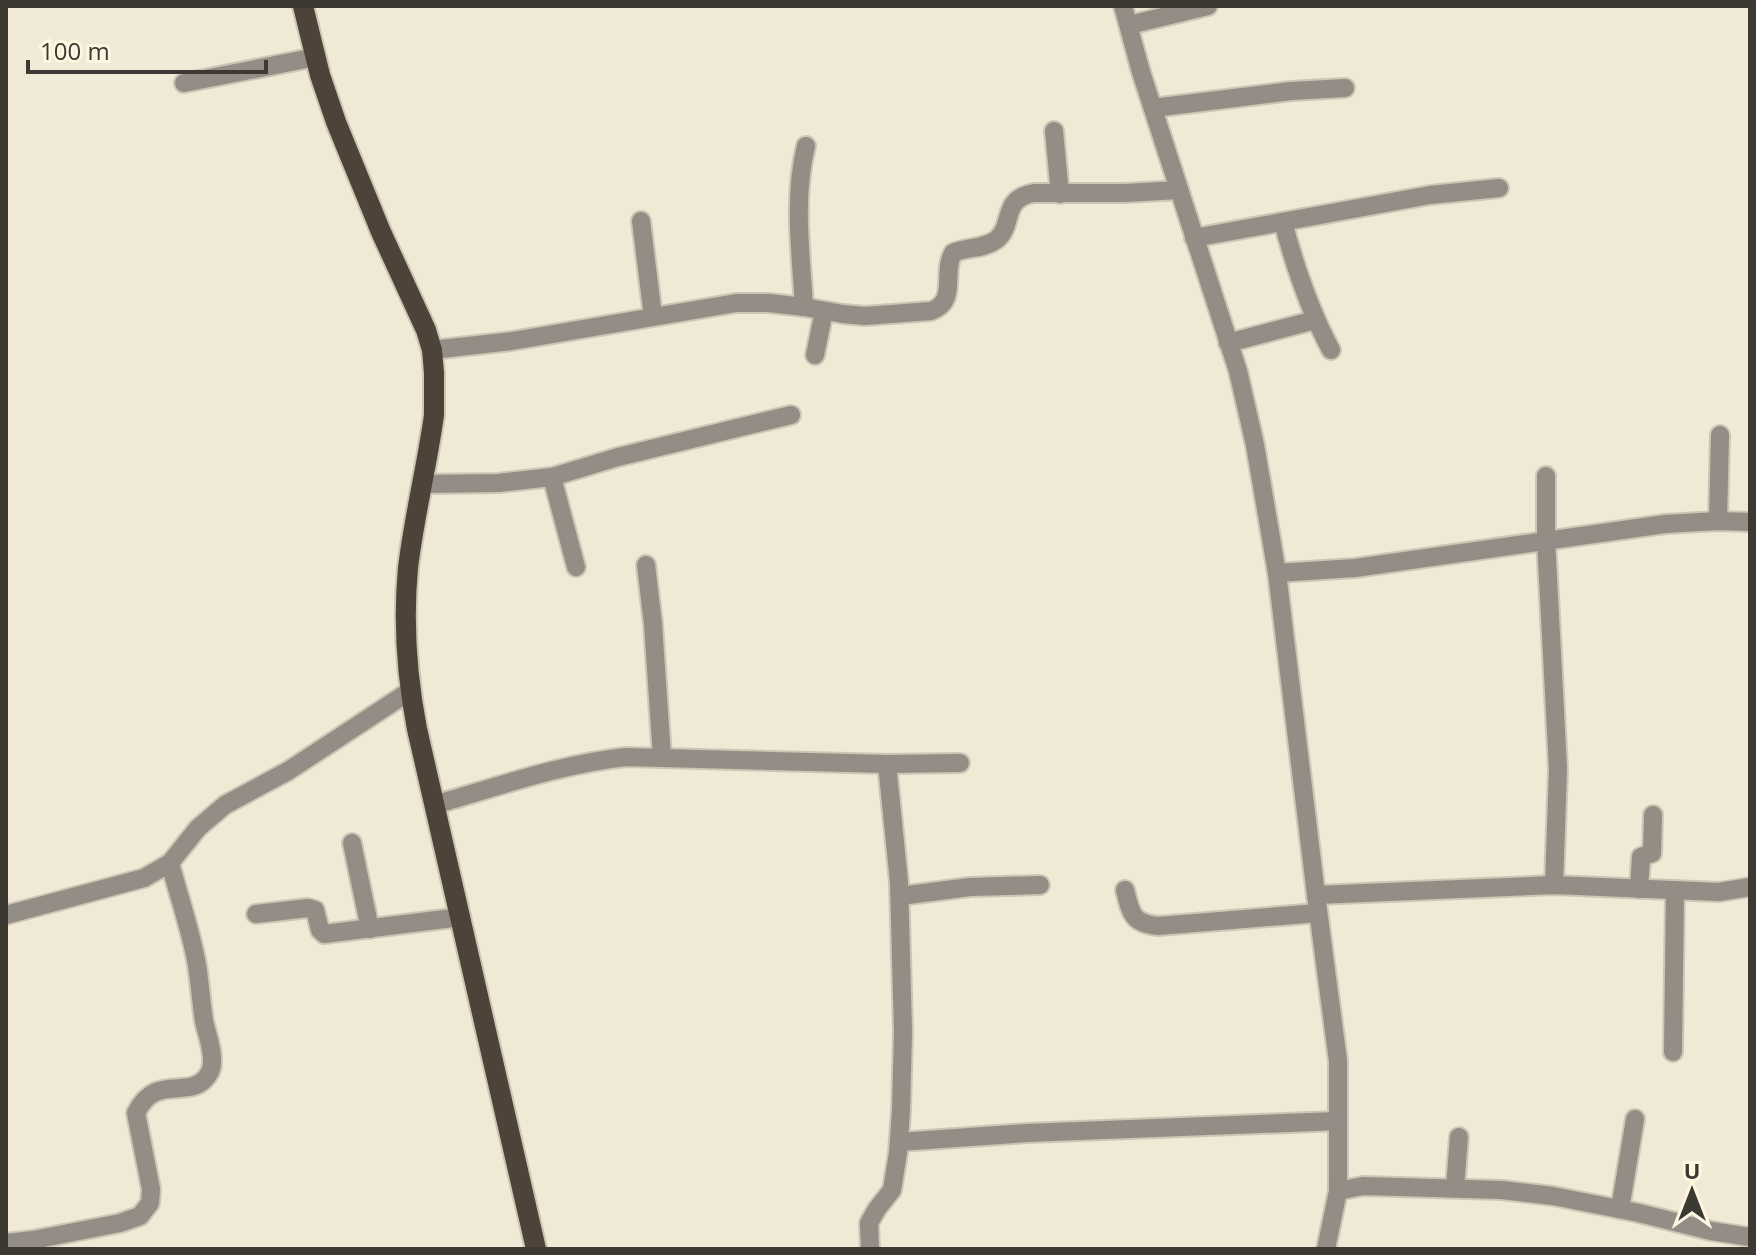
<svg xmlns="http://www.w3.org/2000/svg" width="1756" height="1255" viewBox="0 0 1756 1255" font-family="'Open Sans',sans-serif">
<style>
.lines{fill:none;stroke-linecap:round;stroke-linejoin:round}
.minor-casing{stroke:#ccc6b4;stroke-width:22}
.major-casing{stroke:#ccc6b4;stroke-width:24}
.minor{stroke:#938d86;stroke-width:18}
.major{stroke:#4d4338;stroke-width:20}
</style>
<rect width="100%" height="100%" fill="#f0e9d5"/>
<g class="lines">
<defs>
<g id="minor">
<polyline points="1123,6 1141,72 1238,371 1255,445 1277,573 1316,895 1338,1061 1338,1191 1326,1249"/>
<polyline points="1129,25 1208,6"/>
<polyline points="184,83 316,57"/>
<polyline points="1153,108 1291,91 1345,88"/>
<polyline points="1054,131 1060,194"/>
<polyline points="641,221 653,316"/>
<path d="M 1283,222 C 1295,267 1309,309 1331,350"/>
<polyline points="1194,238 1430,195 1499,188"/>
<path d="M 804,307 C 801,254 793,198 806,146"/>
<polyline points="1228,343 1315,320"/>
<path d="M 432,350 L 512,341 L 736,303 L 769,303 L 804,307 L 843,314 L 865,316 L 931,311 C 958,302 942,273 953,253 C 966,247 984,249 996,240 C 1015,225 1000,199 1034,193 L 1125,193 L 1179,190"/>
<polyline points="815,355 824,311"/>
<polyline points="1546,476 1546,540 1558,769 1554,885"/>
<polyline points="552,477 576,567"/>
<polyline points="422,484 498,483 552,477 618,457 791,415"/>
<polyline points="1718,521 1720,435"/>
<polyline points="646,565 653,624 662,757"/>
<polyline points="1277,573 1355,568 1665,524 1718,521 1750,522"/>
<path d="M 434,805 C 497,787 560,764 626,757 L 887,764 L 960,763"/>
<polyline points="352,843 370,929"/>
<polyline points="1639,889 1641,857 1652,853 1653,815"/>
<path d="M 1125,890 C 1131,914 1132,923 1158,926 L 1318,913"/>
<polyline points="1316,895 1554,885 1719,892 1750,887"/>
<polyline points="900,896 970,887 1040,885"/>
<polyline points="256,914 308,908 315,910 320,930 324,934 461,917"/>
<polyline points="6,915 144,878 170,863 198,828 225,805 288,771 410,691"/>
<polyline points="1673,1052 1675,890"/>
<polyline points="899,1142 1027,1133 1338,1121"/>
<polyline points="1455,1188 1459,1137"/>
<polyline points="1338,1191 1363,1186 1502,1190 1553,1196 1639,1213 1711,1231 1750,1237"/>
<polyline points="1620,1209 1635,1119"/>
<path d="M 6,1243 L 33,1240 L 120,1223 L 140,1216 L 150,1203 L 151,1189 L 136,1113 C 155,1074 186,1098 204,1080 C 209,1075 212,1068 212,1063 C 213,1048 207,1035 204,1021 C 201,1002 200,984 197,965 C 191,931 179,897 170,863"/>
<polyline points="870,1249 869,1223 877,1209 892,1190 898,1153 901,1111 903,1031 899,882 887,764"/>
</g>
<path id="major" d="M 303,6 L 320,75 L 336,122 L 381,232 L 426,330 L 432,350 L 434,373 L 434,415 C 427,466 414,517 408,568 C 403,621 407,677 417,729 L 536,1249"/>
</defs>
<!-- minor casing -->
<use href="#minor" class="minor-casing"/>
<!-- major casing -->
<use href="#major" class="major-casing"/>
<!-- minor -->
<use href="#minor" class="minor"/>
<!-- major -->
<use href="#major" class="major"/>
</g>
<!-- border -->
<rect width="1756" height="1255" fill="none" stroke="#3b3931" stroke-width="16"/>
<!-- north arrow -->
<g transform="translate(1692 1191)" stroke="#fdf7e2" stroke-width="6" paint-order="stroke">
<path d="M0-6L14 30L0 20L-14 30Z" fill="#3b3931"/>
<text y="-12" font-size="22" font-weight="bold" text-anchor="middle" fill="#3b3931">U</text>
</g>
<!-- scale -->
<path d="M28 60v12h238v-12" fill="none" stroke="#3b3931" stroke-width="4"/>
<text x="40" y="60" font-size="24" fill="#3b3931" stroke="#fdf7e2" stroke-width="6" paint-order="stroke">100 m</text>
</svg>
